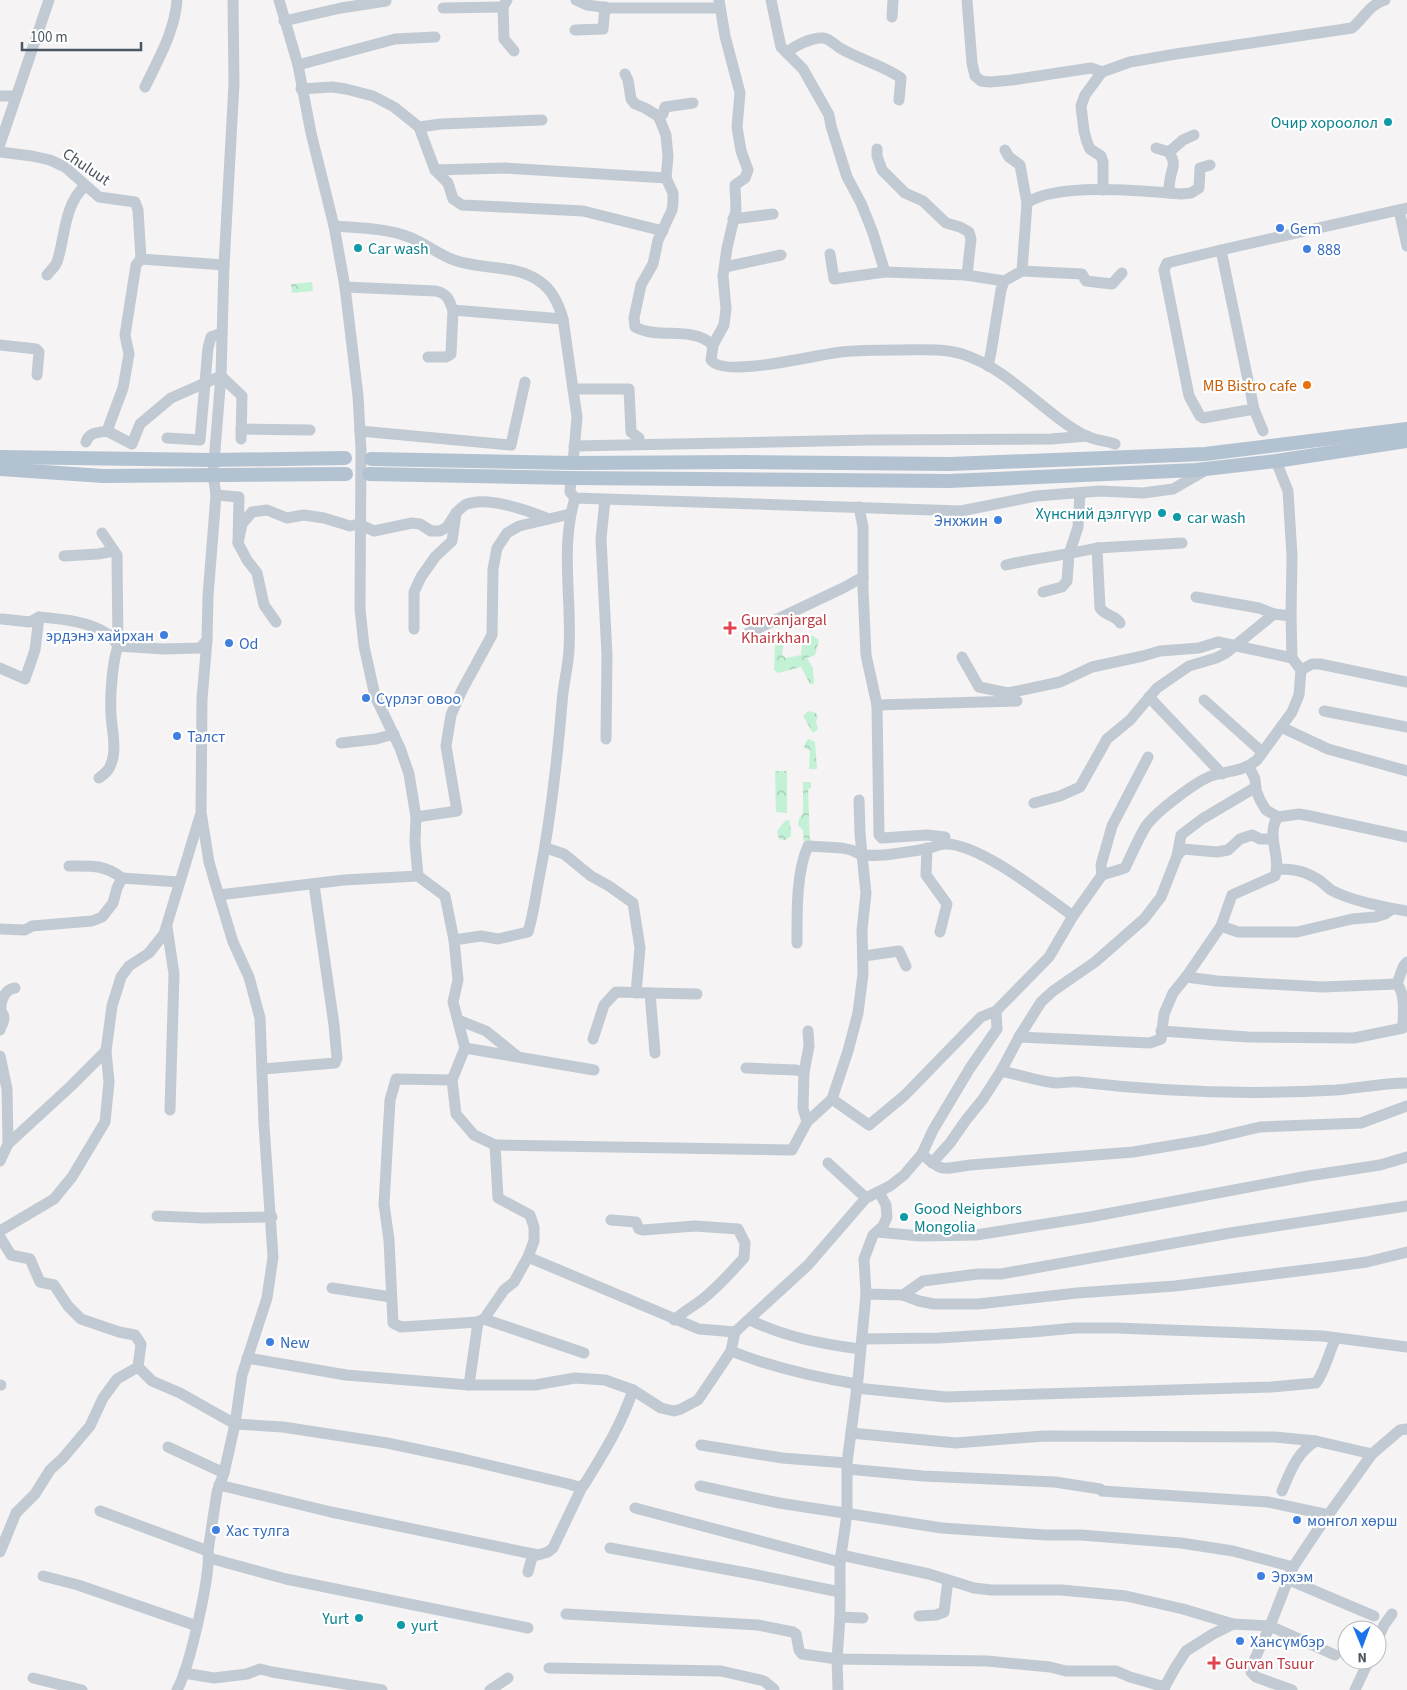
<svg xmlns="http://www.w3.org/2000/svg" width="1407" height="1690" viewBox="0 0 1407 1690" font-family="'Source Sans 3',sans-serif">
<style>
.forest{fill:url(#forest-crowns)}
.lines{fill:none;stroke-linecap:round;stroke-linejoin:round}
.minor{stroke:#c1cad2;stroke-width:11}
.major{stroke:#b3c2d1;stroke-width:14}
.culture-dot{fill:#0f9aa8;stroke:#fff;stroke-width:2}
.shop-dot{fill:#3f7fe0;stroke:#fff;stroke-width:2}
.food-dot{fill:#e8710a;stroke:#fff;stroke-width:2}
.health-dot{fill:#e0444e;stroke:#fff;stroke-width:2}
.labels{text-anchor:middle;stroke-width:4.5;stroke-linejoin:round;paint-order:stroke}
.culture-label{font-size:16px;fill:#0d838f;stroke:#fff;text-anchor:start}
.street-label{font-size:16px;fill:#4a5661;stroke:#fff}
.shop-label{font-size:16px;fill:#366cbe;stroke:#fff;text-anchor:start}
.food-label{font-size:16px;fill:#c56008;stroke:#fff;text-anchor:end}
.health-label{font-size:16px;fill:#be3a42;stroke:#fff;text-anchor:start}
</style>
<defs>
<pattern id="forest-crowns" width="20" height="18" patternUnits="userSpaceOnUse" patternTransform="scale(1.25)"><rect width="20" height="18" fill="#c3f1d5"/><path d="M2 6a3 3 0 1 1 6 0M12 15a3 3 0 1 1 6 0" fill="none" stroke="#a0c6b0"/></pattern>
</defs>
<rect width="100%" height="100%" fill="#f5f3f3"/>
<!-- forest -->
<g class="forest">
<polygon points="312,282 313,291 292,293 291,284"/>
<polygon points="803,636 813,636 819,640 815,655 807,658 813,668 814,684 810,684 801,667 778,673 774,670 775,645 777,638 781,637 784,640 782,655 786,658 801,655"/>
<polygon points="808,711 816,713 818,716 816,722 818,729 813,733 803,716"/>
<polygon points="809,739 815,742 817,769 809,769 810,750 804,748 806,741"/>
<polygon points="775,771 787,771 787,813 776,812"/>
<polygon points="803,782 811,782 811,788 808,789 810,844 804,844 803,830 798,825 799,819 803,813"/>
<polygon points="789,820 791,830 791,836 785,840 779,839 777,831 785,821"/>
</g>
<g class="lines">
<!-- minor -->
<g class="minor">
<polyline points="279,0 298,65 311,133 334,226 345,287 358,396 361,450 360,609 364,646 375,696 400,748 409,774 416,817 415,842 418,876"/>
<polyline points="507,0 503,7 504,39 514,51"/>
<polyline points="576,0 587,5 609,8 720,8"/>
<path d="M 719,0 L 725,36 L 740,93 L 737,127 L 741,151 L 748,170 L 745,178 L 735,185 L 736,210 L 727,248 L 723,276 L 726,309 L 724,325 L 713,345 L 711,360 C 724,379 818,354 841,352 C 860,350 879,350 898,350 C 918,350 943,348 962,354 C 1010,369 1042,413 1086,436 C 1095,440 1106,441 1115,444"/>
<polyline points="771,0 781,47 803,69 829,115 831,126 847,177 861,203 873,233 885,272 966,275 1004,281"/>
<polyline points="967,0 972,63 975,76 981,81 990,82 1012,80 1091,68 1102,72"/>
<polyline points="443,8 503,7"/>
<polyline points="892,17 893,0"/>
<polyline points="284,21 341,8 386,1"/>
<polyline points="575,30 603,29 605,7"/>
<path d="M 787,53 C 795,45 813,37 823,38 C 830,39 835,45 840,48 C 860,60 883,65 901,78 L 899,100"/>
<polyline points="298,65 395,39 435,37"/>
<path d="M 625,74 L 628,80 L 631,99 L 635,104 L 645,108 L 658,116 L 660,120 L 666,135 L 668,157 L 666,178 L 673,193 L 673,202 L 672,210 L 658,240 L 653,264 L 641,285 L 634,318 L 635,327 C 659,340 691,325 713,345"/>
<path d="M 145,87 C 158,60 175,31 177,0"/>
<polyline points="301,89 332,87 346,89 373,96 394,107 419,127 435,170 448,183 453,199 462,205 583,211 663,231"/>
<polyline points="0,96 16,96"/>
<polyline points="658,116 663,114 665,107 693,103"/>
<polyline points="419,127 441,124 542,120"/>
<polyline points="0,144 49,0"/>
<path d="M 1156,148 L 1169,152 C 1177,166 1172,166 1170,180 C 1169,184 1169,189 1169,193"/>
<polyline points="877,149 877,156 882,170 905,193 923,201 946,223 960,227 969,232 971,239 967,275"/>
<polyline points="0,152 32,156 50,160 65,167 99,197 135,202 138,210 141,259 224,265"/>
<polyline points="1169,152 1183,140 1194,135"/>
<polyline points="435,170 505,168 666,178"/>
<path d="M 1103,190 L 1103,162 L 1101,156 L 1090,149 L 1087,142 L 1084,131 L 1081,106 L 1085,95 L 1102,72 L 1130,62 L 1176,54 L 1352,28 C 1364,18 1370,4 1385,0"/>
<path d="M 1027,203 C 1056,182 1145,191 1181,194 L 1191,193 L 1199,188 L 1200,168 L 1210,165"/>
<polyline points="1399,210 1407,246"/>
<polyline points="733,219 773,214"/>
<path d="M 334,226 C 357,228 384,228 406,236 C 423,241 437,254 454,260 C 481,270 515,264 539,281 C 552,289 559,305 563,319 L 577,417 L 573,463"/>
<polyline points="1221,250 1407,208"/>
<polyline points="830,254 834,279 885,272"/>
<polyline points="725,267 781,255"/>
<polyline points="1022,271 1082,274 1086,281 1112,284 1122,273"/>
<path d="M 47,275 C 51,270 57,265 58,259 C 65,235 65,203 85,186"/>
<path d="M 345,287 L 436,291 C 448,294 449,300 453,310 L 563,319"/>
<polyline points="0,345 36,349 39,352 37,375"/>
<polyline points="428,357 446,357 451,354 453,310"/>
<polyline points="988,366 991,352 1001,290 1004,281 1022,271 1027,203 1020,165 1009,157 1005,150"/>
<polyline points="573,389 629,389 631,432 639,438"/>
<polyline points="1254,409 1203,418 1200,416 1189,396 1164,270 1167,263 1221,250 1254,409 1263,431"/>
<polyline points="241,429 310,430"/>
<polyline points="107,431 132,444 140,424 171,398 221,376 242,396 241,439"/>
<polyline points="360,431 511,445 525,382"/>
<polyline points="167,438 200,440 208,348 211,337 222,333"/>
<path d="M 86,442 C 89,432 97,433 107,431 L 123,388 L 129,354 L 125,335 L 136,265 L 141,259"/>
<polyline points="574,446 870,440 1051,439 1087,436"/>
<path d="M 1276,461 L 1288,491 L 1292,556 L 1291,616 L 1292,658 L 1301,670 L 1299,695 L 1292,712 L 1257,760 C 1244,771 1229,771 1214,775 C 1197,780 1156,812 1146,826 C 1138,839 1132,854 1125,868 L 1102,875 L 1073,916 L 1049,957 L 996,1011 L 997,1029 L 970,1068 L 933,1130 L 922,1154 C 943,1173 942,1169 970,1165 L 1133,1152 L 1205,1140 L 1260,1127 L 1361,1123 L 1407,1106"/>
<polyline points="571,478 570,492 575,498 961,511 1036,496 1100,491 1143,493 1173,489 1206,470"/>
<polyline points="216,495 239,497 238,543 247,560 257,573 264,605 276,622"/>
<polyline points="605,500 601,539 607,655 606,739"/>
<polyline points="859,507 863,527 863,589 866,655 877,705 879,835 882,838 927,835 945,837"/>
<polyline points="238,543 242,524 252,512 267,510 287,518 304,515 324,518 350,526 359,524 374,531 412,523 420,524 431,531 440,531 447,527 456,513"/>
<polyline points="1097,548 1182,543"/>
<polyline points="64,556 98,554 114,551"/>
<path d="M 1006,565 C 1036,558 1066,555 1097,548 L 1100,608 C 1105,616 1116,615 1120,623"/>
<polyline points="1043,592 1062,587 1067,581 1069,554 1078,527 1080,493"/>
<polyline points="1196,597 1259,608 1274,614"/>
<polyline points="2,619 30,622 39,617"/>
<path d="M 414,629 L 414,592 L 421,577 L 435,557 L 452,541 L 456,513 C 459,510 462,507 465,505 C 486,495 529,511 549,519"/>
<polyline points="748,633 843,588 863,577"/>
<polyline points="962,657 979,687 1008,693 1060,682 1092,667 1143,656 1160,651 1199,648 1218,642 1292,658"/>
<path d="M 0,668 L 25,679 L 35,650 L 39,617 C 62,619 88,621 108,634 C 112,636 115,642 118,646 L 164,649 L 200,648 L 207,640"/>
<polyline points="1301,670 1312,664 1320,664 1407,682"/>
<polyline points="1149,697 1222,774"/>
<polyline points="1204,700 1262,752"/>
<polyline points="877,705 1017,701"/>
<polyline points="1324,711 1407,727"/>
<polyline points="1281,727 1328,749 1407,771"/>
<polyline points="341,743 376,739 394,734"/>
<polyline points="1249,767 1255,779 1256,790 1260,800 1266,810 1278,817"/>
<path d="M 99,778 C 104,774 109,771 111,764 C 117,750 112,730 111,715 C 110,696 112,663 118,646 L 117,555 L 102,533"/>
<path d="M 859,800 L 860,833 L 862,855 C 883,857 905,852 926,849 C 932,848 939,844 945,844 C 979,843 1045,896 1073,916"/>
<polyline points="1034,803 1060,796 1080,787 1107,739 1130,720 1157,688 1189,666 1216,658 1226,653 1274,614 1291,616"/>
<polyline points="416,817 457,811 446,746 451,715 462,690 492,635 493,569 497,548 507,533 519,526 570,514"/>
<polyline points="546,848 564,854 591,876 609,886 633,903 640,948 636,993"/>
<polyline points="927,848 926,875 947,904 940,932"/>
<polyline points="1177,856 1181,835 1202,819 1256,787"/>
<path d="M 69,866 C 90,866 104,864 122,878"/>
<path d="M 1278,869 C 1294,869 1305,871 1319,880 C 1323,883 1327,887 1331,890 C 1349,900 1386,908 1407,911"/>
<polyline points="1102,875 1101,865 1112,826 1148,757"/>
<polyline points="219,895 344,880 418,876 445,896 454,940 458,980 453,1002 465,1048 452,1080 456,1114 474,1135 495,1145 498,1198 530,1215 534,1227 534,1241 528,1257 514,1282 504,1290 484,1319 478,1322 469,1385"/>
<polyline points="1221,926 1238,932 1297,932 1352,919 1375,917 1385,914 1392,909"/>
<polyline points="167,927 174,974 170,1110"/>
<polyline points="0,929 25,930 32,926 92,921 102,917 113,903 117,888 122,878 179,882"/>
<path d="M 454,940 L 481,936 L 498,939 L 528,932 C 533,916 535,900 538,884 C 550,824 557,764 562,703 C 563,685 568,668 569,650 C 572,600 560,547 575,498"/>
<polyline points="864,956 899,951 906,966"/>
<polyline points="1186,977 1217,981 1322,987 1397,984"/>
<polyline points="650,993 697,994"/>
<polyline points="458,1020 486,1031 517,1056"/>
<path d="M 0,1030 C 1,1026 4,1022 4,1018 C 4,1012 2,1017 1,1010 C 0,1001 5,989 15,988"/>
<path d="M 1161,1031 L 1248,1037 L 1354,1038 L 1403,1028 C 1403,1015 1406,994 1397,984 L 1403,967 L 1407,962"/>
<polyline points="1019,1037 1041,1002 1053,991 1095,962 1144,919 1161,897 1177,856 1183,849 1217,852 1228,850 1240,839 1252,835 1260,839 1273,839"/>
<polyline points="593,1039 604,1005 616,992 650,993 655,1053"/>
<polyline points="465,1048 594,1070"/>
<polyline points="0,1056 7,1089 8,1144"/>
<polyline points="746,1068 796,1070 804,1072 803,1108 807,1122"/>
<polyline points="263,1069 335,1063 337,1058 334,1025 314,885"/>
<path d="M 1001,1071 C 1016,1074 1042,1082 1056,1083 C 1064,1083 1071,1081 1079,1082 C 1164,1092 1250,1095 1336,1090 C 1360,1088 1383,1083 1407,1083"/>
<polyline points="804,1072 809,1046 808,1031"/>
<polyline points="452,1080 396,1079 390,1100 384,1204 389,1240 393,1323 401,1327 478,1322"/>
<polyline points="832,1099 869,1125 904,1096 981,1017 996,1011"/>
<path d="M 495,1145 L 792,1150 L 807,1122 L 832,1099 L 848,1051 L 858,1013 L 863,974 L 862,930 L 866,893 L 862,855 L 851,850 L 842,848 L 808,846 C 796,872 797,914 797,943"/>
<polyline points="0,1161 8,1144 71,1086 106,1051"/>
<polyline points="828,1163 866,1198"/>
<path d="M 932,1163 L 950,1143 L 966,1120 L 983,1099 L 1001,1071 L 1019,1037 L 1150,1043 L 1161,1039 L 1164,1014 L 1173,993 L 1186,977 L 1221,926 L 1232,895 L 1275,876 C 1282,857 1265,835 1278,817 L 1299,814 L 1310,816 L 1407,837"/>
<polyline points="157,1216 204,1218 272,1217"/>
<path d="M 611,1220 L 636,1222 L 639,1229 L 643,1230 L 695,1226 L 738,1229 L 745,1243 L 744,1258 C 730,1273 713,1293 696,1304 C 688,1309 681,1314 674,1320"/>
<polyline points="0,1231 54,1199 72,1177 105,1122 109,1082 106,1051 112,1006 121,977 129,966 149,953 164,934 200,816"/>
<polyline points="877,1232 920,1236 976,1235 1090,1217 1308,1176 1380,1165 1407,1157"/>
<path d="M 0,1237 L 11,1255 L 30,1259 L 40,1282 L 54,1285 L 68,1306 L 81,1319 L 119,1332 L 135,1335 L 141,1344 L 138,1367 L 152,1381 L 180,1393 L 235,1424 L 283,1427 L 387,1443 L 463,1459 L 569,1484 L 578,1487 L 584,1485 L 587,1480 C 605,1451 622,1423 633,1390"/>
<polyline points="528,1257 699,1329 735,1332"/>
<polyline points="332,1288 391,1297"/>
<polyline points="866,1294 903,1295 919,1301 934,1304 978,1304 1077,1293 1175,1286 1330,1267 1367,1262 1407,1252"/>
<polyline points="903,1295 923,1281 978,1274 1001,1274 1230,1233 1407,1206"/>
<polyline points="484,1319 584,1353"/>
<path d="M 750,1320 C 785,1337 822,1344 860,1349"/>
<polyline points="862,1339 939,1338 1032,1332 1075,1328 1117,1328 1322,1336 1407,1347"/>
<path d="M 731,1351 C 771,1367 814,1377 857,1384"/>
<polyline points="247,1358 346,1375 469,1385 535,1385 575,1378 605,1380 633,1390 661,1408 674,1411 681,1409 698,1400 731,1351 735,1332 808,1265 866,1198 890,1186 904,1175 922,1154"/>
<polyline points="0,1385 1,1385"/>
<path d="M 856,1388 L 946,1397 L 1271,1387 L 1316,1383 C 1325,1372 1329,1351 1336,1338"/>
<polyline points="851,1433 956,1443 1044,1436 1275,1437 1316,1441 1372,1454"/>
<polyline points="701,1445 782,1458 847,1463"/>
<polyline points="168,1447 224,1473"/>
<polyline points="847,1469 923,1476 1055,1482 1100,1489 1102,1491 1268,1502 1329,1515"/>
<polyline points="219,1485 331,1512 538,1555 548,1552 553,1548 583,1485"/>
<polyline points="700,1486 779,1503 942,1528 1046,1535 1081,1535 1181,1543 1233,1551 1293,1567"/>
<path d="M 1282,1491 C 1290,1472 1297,1452 1316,1441"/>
<polyline points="635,1508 840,1562"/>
<polyline points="100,1511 208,1551"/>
<polyline points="610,1548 752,1574 840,1592"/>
<polyline points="0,1552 16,1513 35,1494 50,1470 63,1458 90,1426 103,1398 117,1379 138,1367"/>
<polyline points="841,1555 929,1574 974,1588 991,1590 1061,1590 1126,1596 1183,1609 1233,1624"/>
<polyline points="209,1558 286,1579 528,1628"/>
<polyline points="528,1572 533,1554"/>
<polyline points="43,1576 78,1585 197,1626"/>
<polyline points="1289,1580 1374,1616"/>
<polyline points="566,1614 758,1625 793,1632 796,1634 799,1650 802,1654 837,1659 987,1661 1050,1667 1066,1671 1116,1671 1130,1677 1165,1687"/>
<polyline points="919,1616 936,1615 944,1612 948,1580"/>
<polyline points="840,1617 863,1618"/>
<polyline points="1377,1641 1384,1625 1392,1614"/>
<polyline points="549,1668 721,1671 764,1681 774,1689 773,1690"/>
<polyline points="184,1673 214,1678 247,1674 260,1669 272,1672 382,1690"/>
<polyline points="33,1678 82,1690"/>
<path d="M 177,1690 C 189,1669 211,1575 208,1551 L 217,1492 L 224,1473 L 235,1424 L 242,1375 L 267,1298 L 273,1257 L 264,1125 L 260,1018 L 249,977 L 233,942 L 213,876 L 209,862 L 201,812 L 202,699 L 207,640 L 208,596 L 216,495 L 213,474 L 221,376 L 224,265 L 234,84 L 233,0"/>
<polyline points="490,1690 508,1678"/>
<polyline points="838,1690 837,1659 840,1617 840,1562 847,1514 847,1463 858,1379 866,1294 864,1259 873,1235 883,1226 887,1217 886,1205 879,1192"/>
<polyline points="1163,1690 1175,1668 1186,1651 1213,1634 1233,1624 1270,1626 1335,1655"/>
<polyline points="1292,1690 1256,1677 1251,1672 1252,1665 1270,1626 1293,1567 1319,1528 1372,1454 1400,1430 1407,1429"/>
<polyline points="1355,1690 1369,1660"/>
</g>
<!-- major -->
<g class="major">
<polyline points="0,457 213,460 345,458"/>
<polyline points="371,459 573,463 745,462 950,464 1205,454 1407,429"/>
<polyline points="0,469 103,476 346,474"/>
<polyline points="369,474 571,478 948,481 1196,470 1276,461 1407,441"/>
</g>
</g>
<!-- markers -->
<g class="culture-dot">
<circle cx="1388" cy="122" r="5"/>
<circle cx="358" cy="248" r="5"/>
<circle cx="1162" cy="513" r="5"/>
<circle cx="1177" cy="517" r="5"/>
<circle cx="904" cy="1217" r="5"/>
<circle cx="359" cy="1618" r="5"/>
<circle cx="401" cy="1625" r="5"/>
</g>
<g class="shop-dot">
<circle cx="1280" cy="228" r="5"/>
<circle cx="1307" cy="249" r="5"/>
<circle cx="998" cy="520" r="5"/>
<circle cx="164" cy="635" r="5"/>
<circle cx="229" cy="643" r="5"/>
<circle cx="366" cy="698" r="5"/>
<circle cx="177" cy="736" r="5"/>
<circle cx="270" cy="1342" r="5"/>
<circle cx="1297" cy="1520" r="5"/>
<circle cx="216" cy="1530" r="5"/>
<circle cx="1261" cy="1576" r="5"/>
<circle cx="1240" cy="1641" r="5"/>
</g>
<circle class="food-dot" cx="1307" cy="385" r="5"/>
<g class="health-dot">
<path d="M727.5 620.5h5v5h5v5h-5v5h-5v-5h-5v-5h5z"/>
<path d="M1211.5 1655.5h5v5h5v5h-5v5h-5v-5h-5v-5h5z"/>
</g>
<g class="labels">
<!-- culture labels -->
<g class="culture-label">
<text x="1378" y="128" text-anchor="end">Очир хороолол</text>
<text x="368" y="254">Car wash</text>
<text x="1152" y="519" text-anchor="end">Хүнсний дэлгүүр</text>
<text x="1187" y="523">car wash</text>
<text x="914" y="1214">Good Neighbors<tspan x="914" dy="18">Mongolia</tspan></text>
<text x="349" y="1624" text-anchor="end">Yurt</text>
<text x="411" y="1631">yurt</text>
</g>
<!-- street labels -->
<g class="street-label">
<text transform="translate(87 166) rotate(34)" y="6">Chuluut</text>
</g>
<!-- shop labels -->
<g class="shop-label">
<text x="1290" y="234">Gem</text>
<text x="1317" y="255">888</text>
<text x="988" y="526" text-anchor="end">Энхжин</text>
<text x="154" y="641" text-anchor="end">эрдэнэ хайрхан</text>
<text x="239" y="649">Od</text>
<text x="376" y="704">Сүрлэг овоо</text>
<text x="187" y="742">Талст</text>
<text x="280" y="1348">New</text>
<text x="1307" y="1526">монгол хөрш</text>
<text x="226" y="1536">Хас тулга</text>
<text x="1271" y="1582">Эрхэм</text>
<text x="1250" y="1647">Хансүмбэр</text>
</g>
<!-- food labels -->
<g class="food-label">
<text x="1297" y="391">MB Bistro cafe</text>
</g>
<!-- health labels -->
<g class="health-label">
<text x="741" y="625">Gurvanjargal<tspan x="741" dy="18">Khairkhan</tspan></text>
<text x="1225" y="1669">Gurvan Tsuur</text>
</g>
</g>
<!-- north arrow -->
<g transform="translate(1362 1645) rotate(179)"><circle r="24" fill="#ffffff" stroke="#b7bbc0"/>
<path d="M0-4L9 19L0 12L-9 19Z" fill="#1a73e8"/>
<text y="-8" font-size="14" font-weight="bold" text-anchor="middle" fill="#4a5661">N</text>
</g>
<!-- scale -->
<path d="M22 42v8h119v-8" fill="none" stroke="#4a5661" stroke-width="2.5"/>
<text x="30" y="42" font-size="15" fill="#4a5661" stroke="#ffffff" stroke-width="4" paint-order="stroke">100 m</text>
</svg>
